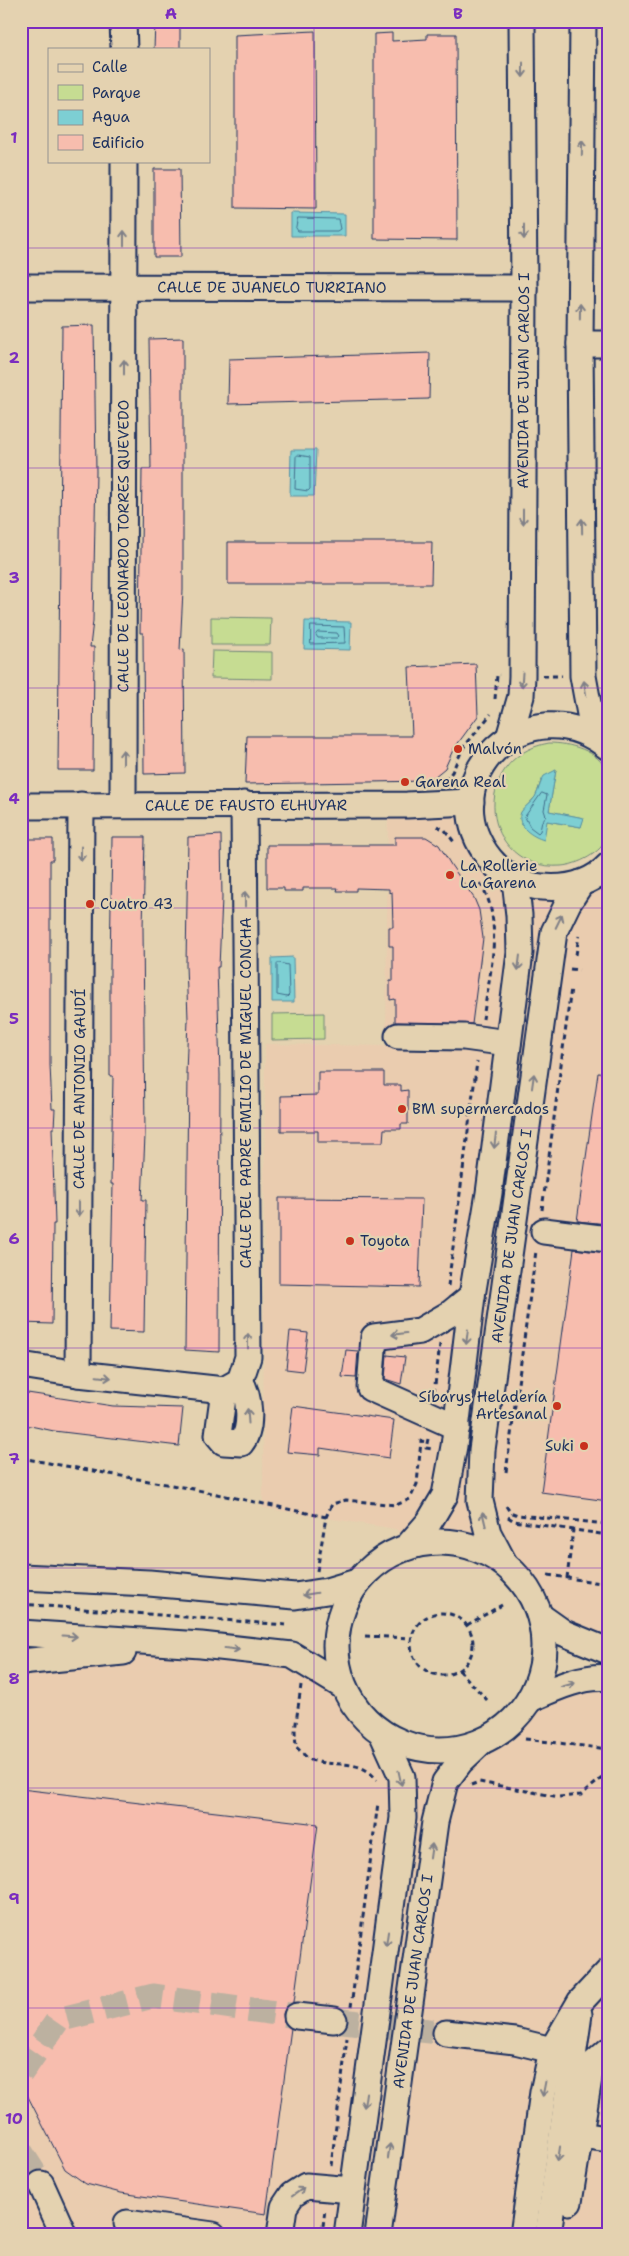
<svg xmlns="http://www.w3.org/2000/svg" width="629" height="2256" viewBox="0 0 629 2256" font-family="'Shantell Sans',sans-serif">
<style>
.built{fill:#eaccaf}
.green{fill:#c6dc92;stroke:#708678;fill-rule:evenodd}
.water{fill:#7dcfd3;stroke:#568fa4}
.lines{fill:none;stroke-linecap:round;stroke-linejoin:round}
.shore{stroke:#426f8d;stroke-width:1}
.building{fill:#f7bdae;stroke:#1b2f5e}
.minor-tunnel{stroke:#bcb1a0;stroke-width:25;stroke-dasharray:25 12;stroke-linecap:butt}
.minor-casing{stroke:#1b2f5e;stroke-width:29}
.path{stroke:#1b2f5e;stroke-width:3;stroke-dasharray:5 4;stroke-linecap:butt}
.minor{stroke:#e4d2b0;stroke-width:25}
.oneway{stroke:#808087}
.grid{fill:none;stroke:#7b2cbf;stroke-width:1;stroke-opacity:0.55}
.poi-dot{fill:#c8321e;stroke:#e4d2b0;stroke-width:2}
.labels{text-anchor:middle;stroke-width:4.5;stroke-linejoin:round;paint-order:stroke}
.street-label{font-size:15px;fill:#1b2f5e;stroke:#e4d2b0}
.poi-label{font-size:15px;fill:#1b2f5e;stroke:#e4d2b0;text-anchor:start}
.neatline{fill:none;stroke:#7b2cbf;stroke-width:2}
.grid-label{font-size:16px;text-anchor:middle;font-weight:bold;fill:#7b2cbf}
</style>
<rect width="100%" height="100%" fill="#e4d2b0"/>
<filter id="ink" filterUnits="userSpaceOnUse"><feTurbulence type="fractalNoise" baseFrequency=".02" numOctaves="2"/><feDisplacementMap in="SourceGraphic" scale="10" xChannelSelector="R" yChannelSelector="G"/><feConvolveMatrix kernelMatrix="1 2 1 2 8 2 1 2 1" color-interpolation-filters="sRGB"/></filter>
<g filter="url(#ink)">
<!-- built -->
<g class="built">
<polygon points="471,802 473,826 536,887 608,866 608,1651 540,1616 534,1601 516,1574 490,1554 475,1547 442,1541 408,1546 396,1529 263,1508 265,1044 386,1046 388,805"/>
<polygon points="21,1633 292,1655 343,1686 358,1711 382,1733 399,1742 431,1750 463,1748 481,1742 509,1724 530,1699 608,1678 608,2235 21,2235"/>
</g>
<!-- green -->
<g class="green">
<polygon points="211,617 271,618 270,645 211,645"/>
<polygon points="212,651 272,652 272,679 211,678"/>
<path d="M 549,743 C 569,743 599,750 607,772 C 610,780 608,794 608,802 C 608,812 611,827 607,837 C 602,853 577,865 561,866 C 480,872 468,757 549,743 ZM 556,770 L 549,811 L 583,818 L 581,827 L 547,821 L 522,811 L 536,796 L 541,781 Z"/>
<polygon points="324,1013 324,1039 272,1040 272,1014"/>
</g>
<!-- water -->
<g class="water">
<polygon points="291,213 345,214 345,236 291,236"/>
<polygon points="291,450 316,450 314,496 290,496"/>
<polygon points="305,621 351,622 350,650 304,649"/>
<path d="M 556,770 L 549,811 L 584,818 L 581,827 L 547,821 L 544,840 C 533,837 515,826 521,812 C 524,807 531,803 535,797 C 539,790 540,782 544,776 Z"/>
<polygon points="293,957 294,1002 272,1002 272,958"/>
</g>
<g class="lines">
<!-- shore -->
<g class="shore">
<polygon points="298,218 338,219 340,229 337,231 298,231 296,228"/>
<polygon points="298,455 310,457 310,489 308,491 295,489 296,457"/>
<polygon points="311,626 344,627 345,643 311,644"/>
<polygon points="318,632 337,633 339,636 337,638 318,638 316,635"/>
<polygon points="542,793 547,795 544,810 546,816 542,821 540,831 538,833 530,827 525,817"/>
<polygon points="279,963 288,965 289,995 287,997 277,995 277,965"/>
</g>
</g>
<!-- building -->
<g class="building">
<polygon points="155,23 180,23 180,49 154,49"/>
<polygon points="315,31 316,209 235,208 235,35"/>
<polygon points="392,33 392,41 427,39 427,34 456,34 457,240 374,239 374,34"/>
<polygon points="154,169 180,169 181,257 154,257"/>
<polygon points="94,325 96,472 93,621 90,647 94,647 93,770 58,770 62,326"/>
<polygon points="183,338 183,590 180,650 184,649 185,773 144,774 143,633 140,633 142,469 151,469 149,339"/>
<polygon points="430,353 429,399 228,404 229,359"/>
<polygon points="228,542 432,542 431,584 228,584"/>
<polygon points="476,664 478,716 453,750 445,768 429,781 245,784 247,736 412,736 409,667"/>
<polygon points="221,835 222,898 219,967 217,967 220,1075 219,1352 185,1350 188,1074 186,1074 188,1019 186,965 188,837"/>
<polygon points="112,837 145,837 143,928 145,1136 142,1200 146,1200 144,1332 110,1331 113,1184 111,1184 113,1076 110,1076 110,969"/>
<polygon points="395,837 426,837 439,845 451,865 474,898 479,910 483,938 472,1024 395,1022 395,999 390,1000 390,981 393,981 393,946 389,946 389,927 393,927 392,892 389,893 389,889 356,888 356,891 337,891 338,888 303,888 303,891 284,891 284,888 267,888 267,845 395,845"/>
<polygon points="21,839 53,839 53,860 50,860 50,1065 52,1109 55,1109 54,1128 52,1128 55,1224 53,1224 52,1324 21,1323 21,1123 23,1086 21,1086"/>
<polygon points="318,1072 384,1072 384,1085 401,1085 401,1091 408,1090 408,1124 401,1124 401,1129 384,1129 383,1142 318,1142 318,1131 281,1131 281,1096 318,1095"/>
<polygon points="598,1073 608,1074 608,1224 577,1221"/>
<polygon points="279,1198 422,1199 419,1287 279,1284"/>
<polygon points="574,1249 608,1253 608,1501 541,1492"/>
<polygon points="290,1331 308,1333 303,1371 286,1369"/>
<polygon points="346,1350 358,1351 356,1378 342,1377"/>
<polygon points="387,1355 405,1357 401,1384 385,1379"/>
<polygon points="21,1392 113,1406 183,1408 179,1446 54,1431 21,1424"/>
<polygon points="293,1406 394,1420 389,1458 320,1448 320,1455 287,1452"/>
<polygon points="21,1789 318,1824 294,2002 286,2007 283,2014 284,2022 291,2028 266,2214 121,2193 86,2184 65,2169 21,2083"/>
</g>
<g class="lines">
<!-- minor-tunnel -->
<g class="minor-tunnel">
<polyline points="334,2020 446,2033"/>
<polyline points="21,2073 58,2020 153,1996 297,2016"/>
<polyline points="21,2152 41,2184"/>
</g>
<defs>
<g id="minor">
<polyline points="123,21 124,49"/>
<polyline points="583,21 580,344 583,676 594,736"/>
<path id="s1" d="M 21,287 L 524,288"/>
<polyline points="580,344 608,344"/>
<path id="s2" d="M 509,738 L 521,696 L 522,676 L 524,288 L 522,21"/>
<path d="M 608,747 C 529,682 427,779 490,859 C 502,874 522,886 542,887 C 566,889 591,884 608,866"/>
<path id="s3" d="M 123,805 L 124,161"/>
<path id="s4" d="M 21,806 L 407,805 L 471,802"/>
<polyline points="398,1036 464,1037 508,1043"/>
<polyline points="544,1231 608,1239"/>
<polyline points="21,1365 78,1374 224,1390 240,1381 248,1357 244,804"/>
<path id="s5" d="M 78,1374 L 81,805"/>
<path d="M 224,1390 L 218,1435 L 224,1442 L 241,1443 C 253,1429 250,1396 240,1381"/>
<polyline points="457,1427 370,1388 374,1337 420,1331 451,1313 472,1296"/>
<circle cx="440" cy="1646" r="104"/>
<polyline points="408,1546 429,1522 445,1495 454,1446 472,1296 489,1193 520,953 519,915 515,880"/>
<path id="s6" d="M 504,1563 L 488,1533 L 480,1501 L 482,1450 L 554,932 L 568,903 L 581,883"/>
<polyline points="21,1577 149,1583 295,1596 327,1591 357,1582"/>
<polyline points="540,1616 564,1633 608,1651"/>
<polyline points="21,1633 201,1645 292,1655 343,1686"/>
<polyline points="21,1662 123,1652"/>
<path d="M 530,1699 C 553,1689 582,1675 608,1678"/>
<polyline points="297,2016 334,2020"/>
<polyline points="446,2033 515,2041 552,2050"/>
<polyline points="580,2135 608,2139"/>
<polyline points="41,2184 64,2235"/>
<polyline points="569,2202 591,2066 608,2051"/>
<polyline points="127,2223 213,2235"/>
<polyline points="280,2235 284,2207 292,2195 306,2186 352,2190"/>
<polyline points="347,2235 403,1818 402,1777 382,1733"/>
<path id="s7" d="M 378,2235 L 435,1822 L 445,1782 L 460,1762 L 481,1742"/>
<polyline points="523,2235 543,2092 552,2050 580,2002 608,1972"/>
<polyline points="550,2235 549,2227 579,2014"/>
</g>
</defs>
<!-- minor casing -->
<use href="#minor" class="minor-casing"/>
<!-- path -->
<g class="path">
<polyline points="543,676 562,676"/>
<polyline points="495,699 497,675 500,675"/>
<polyline points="445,781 452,772 463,748 491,714"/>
<polyline points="437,826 445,830 454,842"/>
<path d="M 480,883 C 505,921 489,976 483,1019"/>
<polyline points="576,955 579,936"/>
<polyline points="570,969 579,970"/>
<polyline points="542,1210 571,988"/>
<polyline points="448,1286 477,1062"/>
<polyline points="434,1393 440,1344"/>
<polyline points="428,1439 426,1448 432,1449"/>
<polyline points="21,1458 188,1488 326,1517"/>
<polyline points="506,1472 536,1251"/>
<polyline points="506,1506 510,1512 518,1515 608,1524"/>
<polyline points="508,1517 514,1521 608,1535"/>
<polyline points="317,1571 326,1517 332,1504 346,1500 396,1505 410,1499 417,1484 421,1441 428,1442"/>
<polyline points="548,1575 608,1584"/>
<polyline points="567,1578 573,1530"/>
<polyline points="21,1604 286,1625"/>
<circle cx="442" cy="1644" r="31"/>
<polyline points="467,1625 502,1605"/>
<polyline points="365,1636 411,1638"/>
<polyline points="459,1670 489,1702"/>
<path d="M 301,1685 L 295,1731 L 296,1747 C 301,1751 306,1758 311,1760 C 335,1768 359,1757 377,1780"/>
<polyline points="525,1739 608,1749"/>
<polyline points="471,1785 479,1782 559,1797 581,1795 608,1773"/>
<polyline points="351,2007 378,1803"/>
<polyline points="331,2166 347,2038"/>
<polyline points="322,2235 325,2209"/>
</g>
<!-- minor -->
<use href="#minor" class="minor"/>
</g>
<!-- one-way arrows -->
<defs><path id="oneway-shaft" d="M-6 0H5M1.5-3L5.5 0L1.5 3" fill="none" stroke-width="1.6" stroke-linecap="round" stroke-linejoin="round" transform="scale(1.25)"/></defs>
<g class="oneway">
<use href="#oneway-shaft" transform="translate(523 70) rotate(90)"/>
<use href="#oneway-shaft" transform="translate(582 148) rotate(-89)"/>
<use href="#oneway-shaft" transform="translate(524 232) rotate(90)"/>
<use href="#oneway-shaft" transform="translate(124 238) rotate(-90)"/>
<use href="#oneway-shaft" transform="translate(580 311) rotate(-89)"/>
<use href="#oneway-shaft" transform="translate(124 367) rotate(-90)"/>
<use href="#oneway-shaft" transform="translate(523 517) rotate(90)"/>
<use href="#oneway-shaft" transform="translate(582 526) rotate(-91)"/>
<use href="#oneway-shaft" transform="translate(522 680) rotate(94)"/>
<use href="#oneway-shaft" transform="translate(585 688) rotate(-99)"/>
<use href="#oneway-shaft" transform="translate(123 757) rotate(-90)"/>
<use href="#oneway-shaft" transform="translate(81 854) rotate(90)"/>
<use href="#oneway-shaft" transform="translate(245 899) rotate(-90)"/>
<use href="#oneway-shaft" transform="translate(559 921) rotate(-64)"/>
<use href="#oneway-shaft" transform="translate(519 963) rotate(97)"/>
<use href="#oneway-shaft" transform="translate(533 1081) rotate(-82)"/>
<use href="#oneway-shaft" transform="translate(495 1141) rotate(97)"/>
<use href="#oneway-shaft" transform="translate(79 1209) rotate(90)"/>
<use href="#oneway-shaft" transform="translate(399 1334) rotate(173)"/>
<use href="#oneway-shaft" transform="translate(467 1337) rotate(97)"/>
<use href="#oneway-shaft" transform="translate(248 1341) rotate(-90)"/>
<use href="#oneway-shaft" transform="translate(104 1377) rotate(6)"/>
<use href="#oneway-shaft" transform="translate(248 1416) rotate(-94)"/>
<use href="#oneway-shaft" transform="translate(484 1519) rotate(-103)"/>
<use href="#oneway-shaft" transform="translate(310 1594) rotate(171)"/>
<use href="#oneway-shaft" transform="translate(70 1636) rotate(4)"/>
<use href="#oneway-shaft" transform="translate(232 1649) rotate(7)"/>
<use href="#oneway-shaft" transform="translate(568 1685) rotate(-16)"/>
<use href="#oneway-shaft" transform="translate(400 1778) rotate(78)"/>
<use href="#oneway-shaft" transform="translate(431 1851) rotate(-82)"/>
<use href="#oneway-shaft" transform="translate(387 1939) rotate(98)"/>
<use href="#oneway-shaft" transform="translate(544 2089) rotate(101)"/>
<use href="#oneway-shaft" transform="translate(365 2100) rotate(98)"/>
<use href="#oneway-shaft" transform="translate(389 2151) rotate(-82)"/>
<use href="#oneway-shaft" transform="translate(559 2154) rotate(98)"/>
<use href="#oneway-shaft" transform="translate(298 2192) rotate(-36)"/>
</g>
</g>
<!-- grid -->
<path class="grid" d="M 314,21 L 314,2235M 21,248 L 608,248M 21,468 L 608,468M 21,688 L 608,688M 21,908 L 608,908M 21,1128 L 608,1128M 21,1348 L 608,1348M 21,1568 L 608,1568M 21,1788 L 608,1788M 21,2008 L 608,2008"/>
<!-- markers -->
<g class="poi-dot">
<circle cx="458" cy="749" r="5"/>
<circle cx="405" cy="782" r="5"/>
<circle cx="450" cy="875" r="5"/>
<circle cx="90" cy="904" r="5"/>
<circle cx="402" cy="1109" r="5"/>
<circle cx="350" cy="1241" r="5"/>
<circle cx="557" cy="1406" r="5"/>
<circle cx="584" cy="1446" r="5"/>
</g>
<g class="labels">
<!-- street labels -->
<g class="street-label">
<text dy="5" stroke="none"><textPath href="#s1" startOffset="251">CALLE DE JUANELO TURRIANO</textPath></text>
<text dy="5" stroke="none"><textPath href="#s2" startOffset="359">AVENIDA DE JUAN CARLOS I</textPath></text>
<text dy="5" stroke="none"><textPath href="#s3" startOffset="259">CALLE DE LEONARDO TORRES QUEVEDO</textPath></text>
<text dy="5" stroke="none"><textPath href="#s4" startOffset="225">CALLE DE FAUSTO ELHUYAR</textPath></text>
<text dy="5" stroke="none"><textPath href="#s5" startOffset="285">CALLE DE ANTONIO GAUDÍ</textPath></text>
<text transform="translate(246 1093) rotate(-90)" y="5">CALLE DEL PADRE EMILIO DE MIGUEL CONCHA</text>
<text dy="5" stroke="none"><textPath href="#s6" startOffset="334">AVENIDA DE JUAN CARLOS I</textPath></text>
<text dy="5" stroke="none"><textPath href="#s7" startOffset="256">AVENIDA DE JUAN CARLOS I</textPath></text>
</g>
<!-- poi labels -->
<g class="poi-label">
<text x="468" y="754">Malvón</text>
<text x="415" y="787">Garena Real</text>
<text x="460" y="871">La Rollerie<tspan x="460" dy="17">La Garena</tspan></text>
<text x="100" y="909">Cuatro 43</text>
<text x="412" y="1114">BM supermercados</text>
<text x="360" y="1246">Toyota</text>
<text x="547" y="1402" text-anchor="end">Síbarys Heladería<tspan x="547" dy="17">Artesanal</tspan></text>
<text x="574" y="1451" text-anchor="end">Suki</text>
</g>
</g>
<!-- margin -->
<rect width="629" height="2256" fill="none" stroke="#e4d2b0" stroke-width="55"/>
<!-- legend -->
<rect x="48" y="48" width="162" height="115" fill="#e4d2b0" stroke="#94918f"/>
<rect x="58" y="64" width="25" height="8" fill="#e4d2b0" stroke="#94918f"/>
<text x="92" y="72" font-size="15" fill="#1b2f5e">Calle</text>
<rect x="58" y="85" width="25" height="15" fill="#c6dc92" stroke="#94918f"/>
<text x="92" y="98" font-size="15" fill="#1b2f5e">Parque</text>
<rect x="58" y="110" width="25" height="15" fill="#7dcfd3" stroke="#94918f"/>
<text x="92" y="122" font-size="15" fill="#1b2f5e">Agua</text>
<rect x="58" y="135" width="25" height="15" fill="#f7bdae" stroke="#94918f"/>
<text x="92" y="148" font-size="15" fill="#1b2f5e">Edificio</text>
<rect x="28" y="28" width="574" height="2200" class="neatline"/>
<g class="grid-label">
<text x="171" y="19">A</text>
<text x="458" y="19">B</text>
<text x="14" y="143">1</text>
<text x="14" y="363">2</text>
<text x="14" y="583">3</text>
<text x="14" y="804">4</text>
<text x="14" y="1024">5</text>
<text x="14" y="1244">6</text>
<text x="14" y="1464">7</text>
<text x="14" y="1684">8</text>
<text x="14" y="1904">9</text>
<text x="14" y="2124">10</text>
</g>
</svg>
